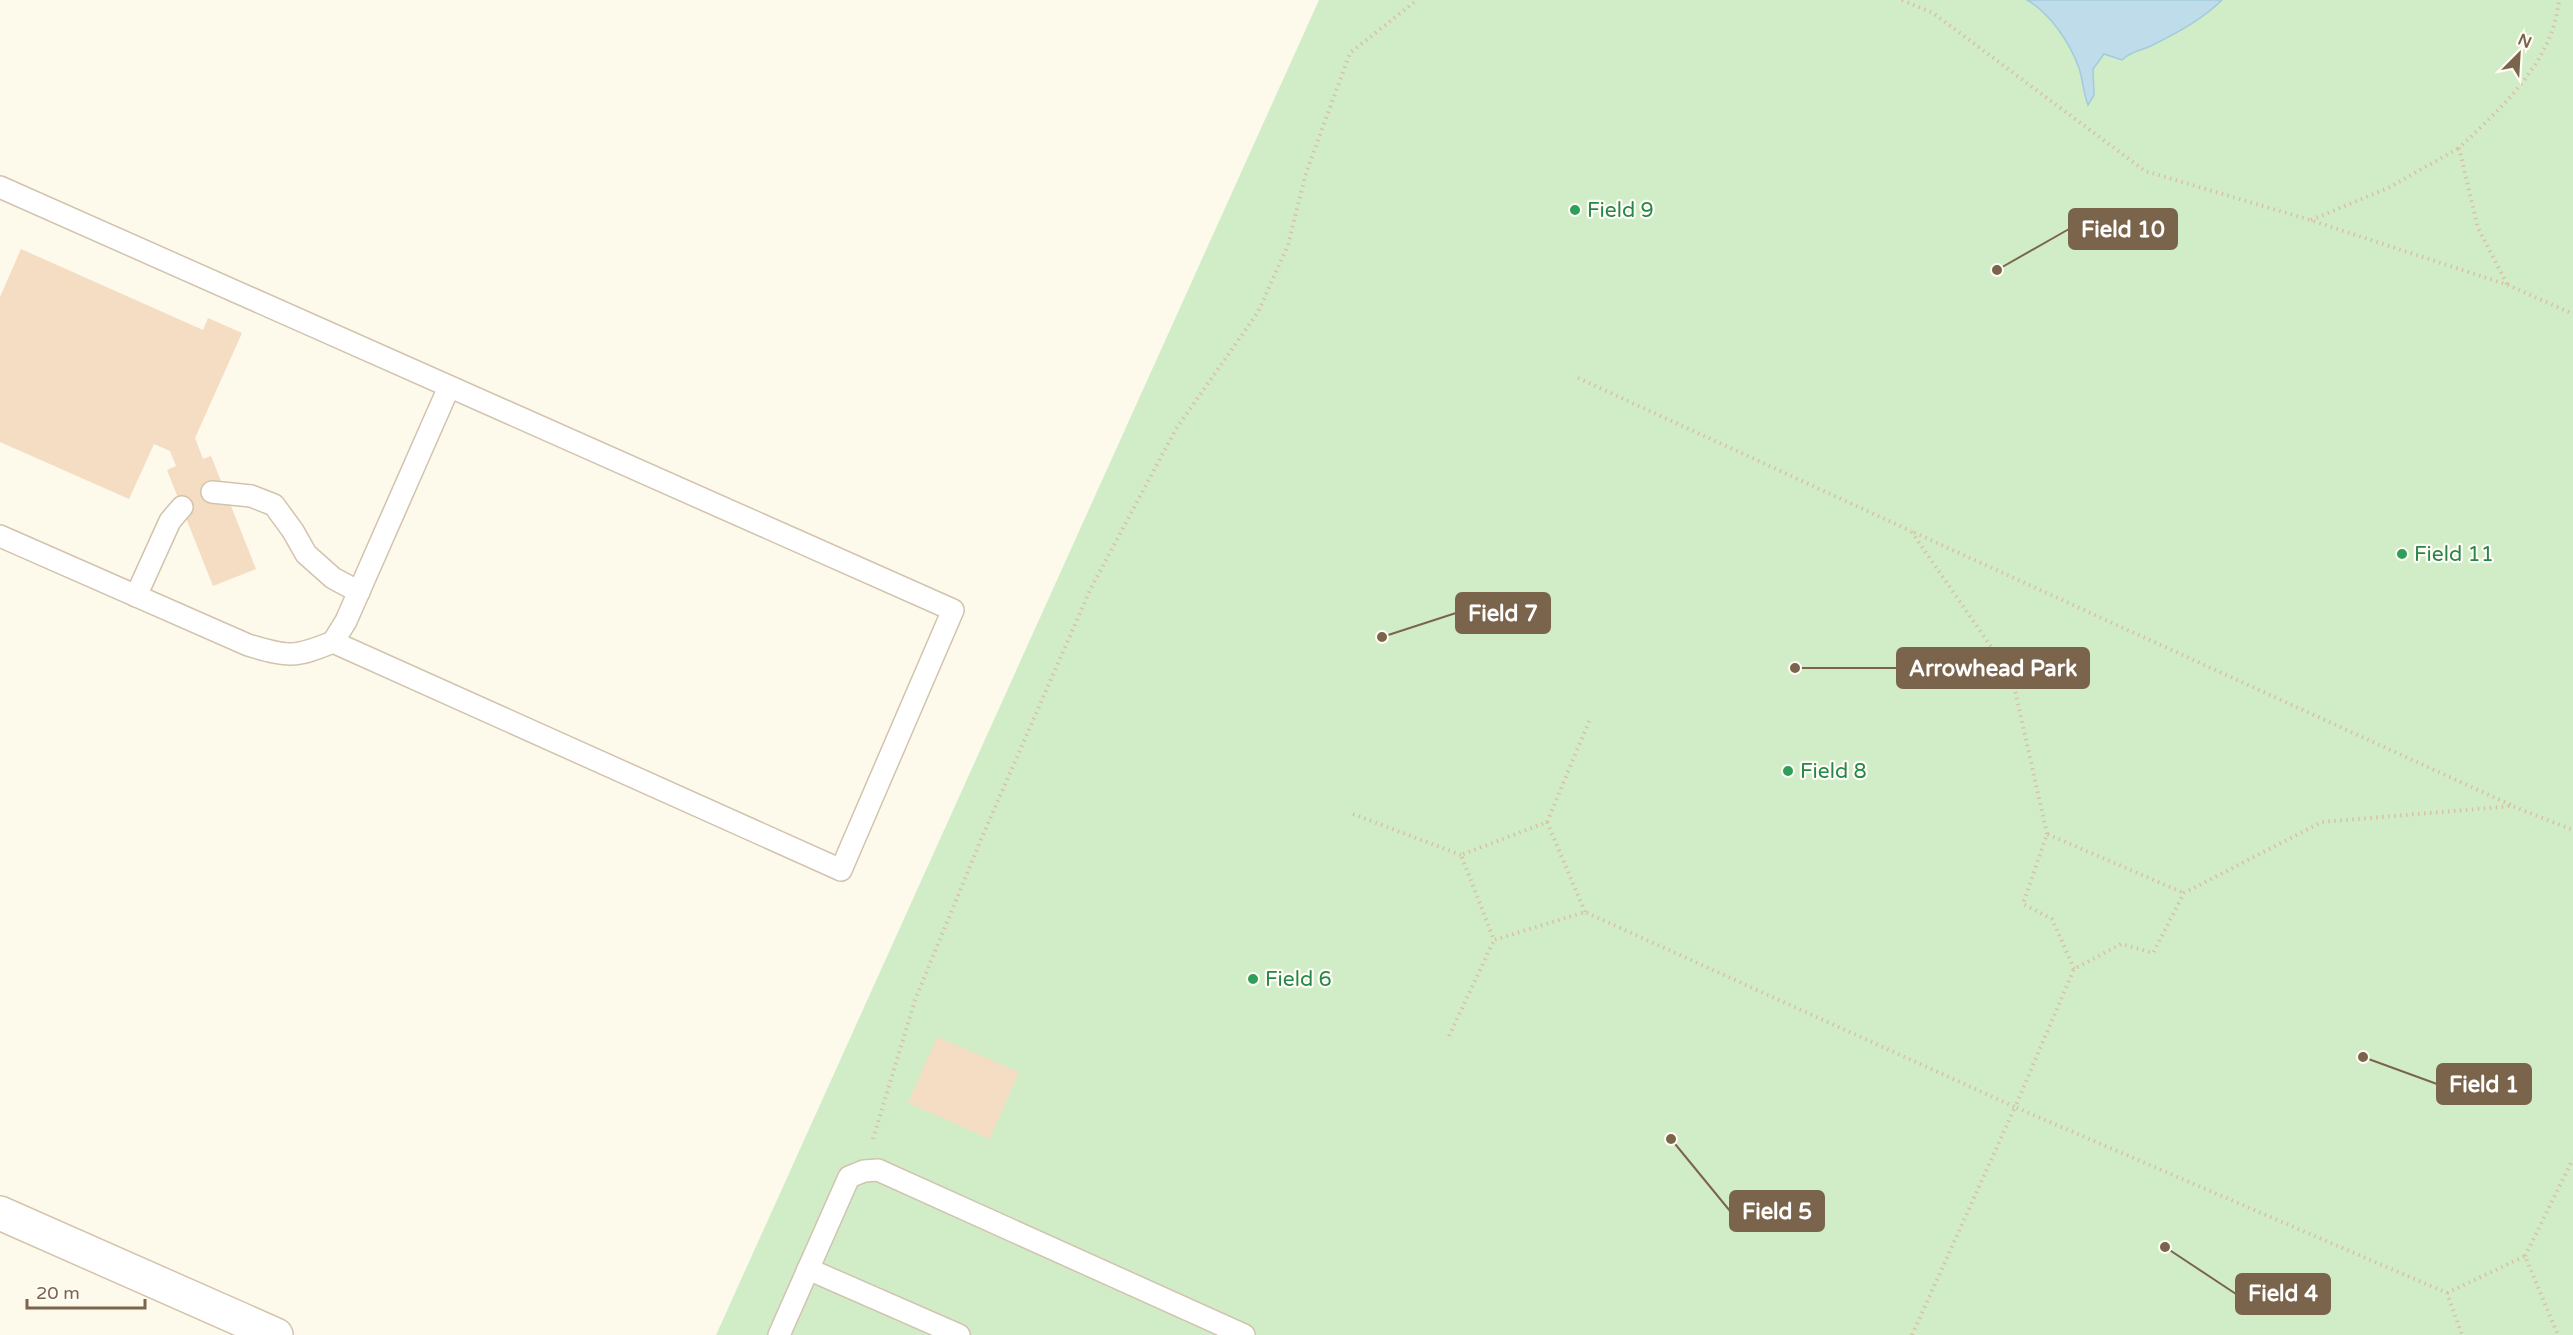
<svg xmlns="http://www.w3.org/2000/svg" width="2573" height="1335" viewBox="0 0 2573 1335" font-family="'Varela Round',sans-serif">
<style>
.green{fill:#d1edc8}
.water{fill:#bedce9;stroke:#a4cadb;stroke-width:1.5}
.building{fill:#f4ddc2}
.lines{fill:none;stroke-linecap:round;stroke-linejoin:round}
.service-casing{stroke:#d2c3af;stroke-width:24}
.secondary-casing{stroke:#d5c4ad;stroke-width:36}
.path{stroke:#dac1a4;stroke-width:4;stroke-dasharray:1.5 4.5;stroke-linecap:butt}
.service{stroke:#fff;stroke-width:21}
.secondary{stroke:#fff;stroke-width:33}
.leisure-dot{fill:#2e9e5b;stroke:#fffcf3;stroke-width:2}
.labels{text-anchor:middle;stroke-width:4.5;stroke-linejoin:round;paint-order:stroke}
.leisure-label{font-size:21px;fill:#27864d;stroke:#fffcf3;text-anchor:start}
.leader{fill:none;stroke:#7b644c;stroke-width:2}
.callout-dot{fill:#7b644c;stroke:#fffcf3;stroke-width:2}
.callout{fill:#7b644c;stroke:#7b644c;stroke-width:2}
.callout-label{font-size:22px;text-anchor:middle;font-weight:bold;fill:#fff}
</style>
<rect width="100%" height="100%" fill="#fdf9eb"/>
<!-- green -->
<polygon class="green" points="1319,0 2573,0 2573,1335 716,1335"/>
<!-- water -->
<path class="water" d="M 2027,0 L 2222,0 C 2202,20 2176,33 2151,46 C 2140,51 2131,51 2122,60 L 2104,54 L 2093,69 L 2094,95 L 2088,105 C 2083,92 2083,80 2079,68 C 2070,43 2050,13 2027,0 Z"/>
<!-- building -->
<g class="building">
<polygon points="21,249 203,330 208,318 242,333 195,438 203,459 211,456 256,569 213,586 167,470 176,466 170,451 154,444 129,499 0,442 0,297"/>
<polygon points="937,1037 1019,1072 990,1139 908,1103"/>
</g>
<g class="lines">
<defs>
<g id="service">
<path d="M 0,187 L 953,610 L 841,870 L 333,642 C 294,658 288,657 248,645 L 0,536"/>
<polyline points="212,492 251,496 274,505 293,531 306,554 333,578 359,592"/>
<polyline points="136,596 170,521 182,507"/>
<polyline points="333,642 346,621 449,387"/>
<polyline points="808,1269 959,1335"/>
<polyline points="779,1335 849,1177 864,1171 878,1170 1244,1335"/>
</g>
<polyline id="secondary" points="0,1213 276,1335"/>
</defs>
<!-- service casing -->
<use href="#service" class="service-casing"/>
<!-- secondary casing -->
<use href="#secondary" class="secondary-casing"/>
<!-- path -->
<g class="path">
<polyline points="1902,0 1933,13 2145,171 2310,220 2508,285 2573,314"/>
<polyline points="2311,220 2388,188 2459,148"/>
<path d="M 2507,284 L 2478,228 L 2459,148 C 2501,108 2553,62 2559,0"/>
<polyline points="1578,378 1911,531"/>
<polyline points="1353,814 1461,855"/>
<polyline points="1547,822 1590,719"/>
<polyline points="2047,834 2012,677 1911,531 2511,805"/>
<polyline points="1585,912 1547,822 1461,855 1494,940 1585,912 2015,1107 2074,969 2121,944 2153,953 2184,893 2322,822 2512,806 2573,830"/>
<polyline points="2074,969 2052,919 2023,904 2047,834 2184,893"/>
<polyline points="1449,1036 1494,940"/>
<polyline points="873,1139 915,1000 982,837 1091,588 1176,429 1258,312 1288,245 1306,173 1350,53 1417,0"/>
<polyline points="2525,1256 2573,1159"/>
<polyline points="2447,1293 2525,1256 2558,1335"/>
<polyline points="1912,1335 2015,1107 2447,1293 2462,1335"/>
</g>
<!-- service -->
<use href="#service" class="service"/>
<!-- secondary -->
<use href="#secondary" class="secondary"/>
</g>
<!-- markers -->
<g class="leisure-dot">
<circle cx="1575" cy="210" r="6"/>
<circle cx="2402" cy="554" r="6"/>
<circle cx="1788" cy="771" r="6"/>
<circle cx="1253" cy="979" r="6"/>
</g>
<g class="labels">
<!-- leisure labels -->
<g class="leisure-label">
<text x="1587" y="217">Field 9</text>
<text x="2414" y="561">Field 11</text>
<text x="1800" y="778">Field 8</text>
<text x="1265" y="986">Field 6</text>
</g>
</g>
<!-- callouts -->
<path class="leader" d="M1997 270L2069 229M1382 637L1456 613M1795 668L1897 668M2363 1057L2437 1084M1671 1139L1730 1211M2165 1247L2236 1294"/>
<g class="callout-dot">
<circle cx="1997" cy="270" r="6"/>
<circle cx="1382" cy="637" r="6"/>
<circle cx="1795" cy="668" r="6"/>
<circle cx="2363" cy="1057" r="6"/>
<circle cx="1671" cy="1139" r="6"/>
<circle cx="2165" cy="1247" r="6"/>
</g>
<g class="callout">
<rect x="2069" y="209" width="108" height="40" rx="6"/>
<rect x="1456" y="593" width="94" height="40" rx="6"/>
<rect x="1897" y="648" width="192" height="40" rx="6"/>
<rect x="2437" y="1064" width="94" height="40" rx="6"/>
<rect x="1730" y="1191" width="94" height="40" rx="6"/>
<rect x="2236" y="1274" width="94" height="40" rx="6"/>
</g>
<g class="callout-label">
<text x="2123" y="237">Field 10</text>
<text x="1503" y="621">Field 7</text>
<text x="1993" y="676">Arrowhead Park</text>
<text x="2484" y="1092">Field 1</text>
<text x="1777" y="1219">Field 5</text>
<text x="2283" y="1301">Field 4</text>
</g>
<!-- north arrow -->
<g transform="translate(2519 54) rotate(24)" stroke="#fffcf3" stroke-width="4.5" paint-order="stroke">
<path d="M0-4.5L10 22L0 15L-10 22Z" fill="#7b644c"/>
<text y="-9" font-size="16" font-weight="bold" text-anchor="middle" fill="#7b644c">N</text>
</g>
<!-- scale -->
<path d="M27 1299v9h118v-9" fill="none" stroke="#7b644c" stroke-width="3"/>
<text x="36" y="1299" font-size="18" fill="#7b644c" stroke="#fffcf3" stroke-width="4.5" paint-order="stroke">20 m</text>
</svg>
